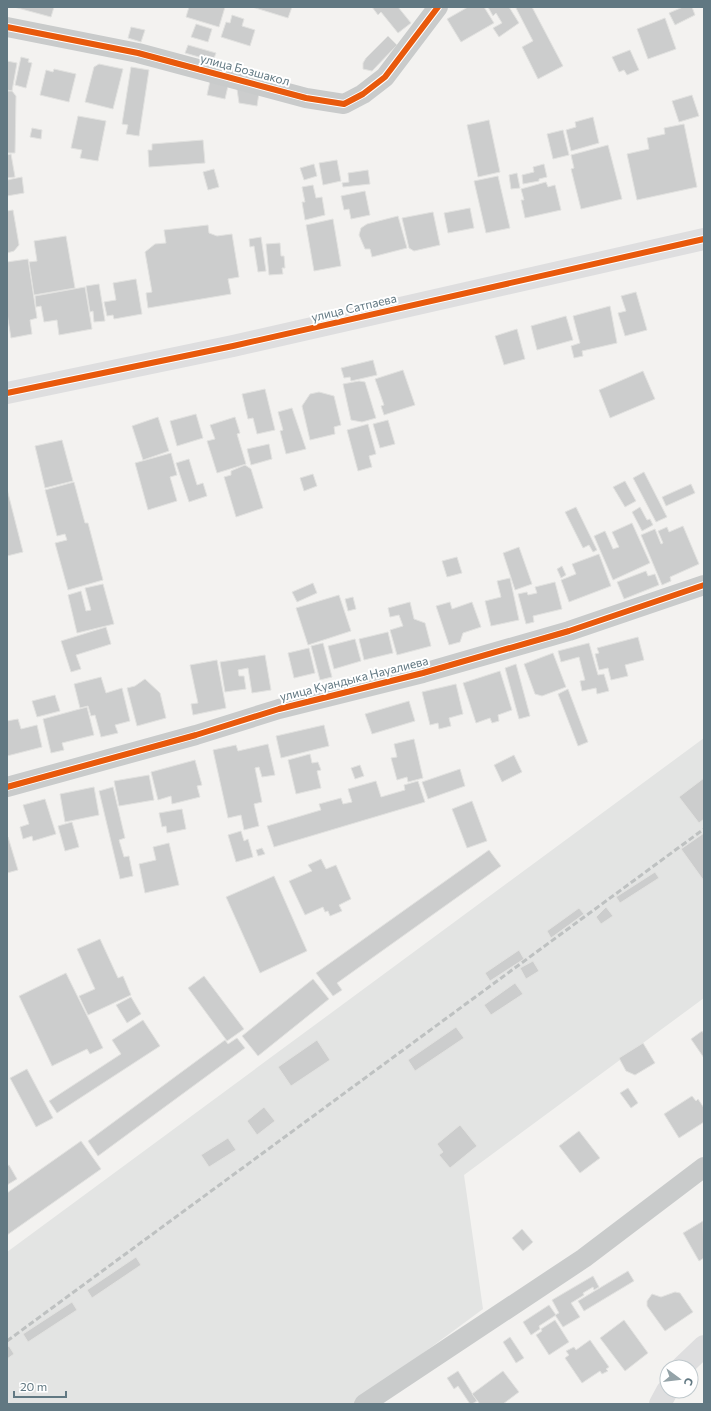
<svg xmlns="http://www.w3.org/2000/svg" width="711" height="1411" viewBox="0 0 711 1411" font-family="Commissioner,sans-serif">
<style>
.built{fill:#e3e4e3}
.building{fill:#cccdcd;stroke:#e2e2e0}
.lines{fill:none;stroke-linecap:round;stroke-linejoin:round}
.street{stroke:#c9cbcb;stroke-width:20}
.secondary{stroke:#dededf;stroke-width:22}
.rail{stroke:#bec1c1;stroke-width:3;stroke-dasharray:6 3;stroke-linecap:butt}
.cycleway-casing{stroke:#fff;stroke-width:8}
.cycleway{stroke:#e8590c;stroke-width:6}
.labels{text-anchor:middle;stroke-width:4;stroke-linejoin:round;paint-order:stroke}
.street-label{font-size:12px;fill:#617882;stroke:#fff}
</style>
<rect width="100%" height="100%" fill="#f3f2f0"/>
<!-- built -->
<polygon class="built" points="704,738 704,998 464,1175 483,1309 354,1404 7,1404 7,1252"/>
<!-- building -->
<g class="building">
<polygon points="14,7 54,7 51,17"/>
<polygon points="189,7 225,7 219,27 186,17"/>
<polygon points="252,7 292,7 288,18"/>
<polygon points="372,7 398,7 411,23 398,33 381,12 378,15"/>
<polygon points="468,7 484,7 494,23 461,42 447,19"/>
<polygon points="488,7 509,7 519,23 499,37 493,28 502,23 496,13 493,16"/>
<polygon points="518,7 532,7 563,66 538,79 522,47 533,41 516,8"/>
<polygon points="683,7 692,7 695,15 675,25 669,13"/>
<polygon points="232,15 244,19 242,26 255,30 250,46 221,37 226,22 230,23"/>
<polygon points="665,18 676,49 648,59 637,29"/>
<polygon points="196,24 212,29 208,42 191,37"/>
<polygon points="131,27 145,30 141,42 128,38"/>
<polygon points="388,36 397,45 372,71 363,69 363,63 366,58"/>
<polygon points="188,45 216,53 213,61 185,53"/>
<polygon points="630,50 639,70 627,75 624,70 619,72 612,57"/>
<polygon points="21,57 29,59 28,62 32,63 26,88 15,85"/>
<polygon points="7,61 17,63 12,91 7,90"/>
<polygon points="99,64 123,69 113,109 85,102 94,67"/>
<polygon points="131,67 149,70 139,136 126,134 128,125 122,124"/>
<polygon points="54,69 76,74 69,102 40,95 46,70 53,72"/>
<polygon points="210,81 228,86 225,99 207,95"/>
<polygon points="237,89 259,93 257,106 239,103"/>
<polygon points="7,91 12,91 16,96 15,153 7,153"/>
<polygon points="692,95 699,116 679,122 672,101"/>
<polygon points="78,116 106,121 98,161 80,158 82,150 71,148"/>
<polygon points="593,117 599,143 571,151 566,130 576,127 575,122"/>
<polygon points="489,120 500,172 478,177 467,125"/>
<polygon points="684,124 697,187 637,200 627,154 649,149 647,138 665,134 664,128"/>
<polygon points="32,128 42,130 41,139 30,137"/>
<polygon points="563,130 569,155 553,159 547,134"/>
<polygon points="203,140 205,163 149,167 148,150 152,150 152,144"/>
<polygon points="608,145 622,199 581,209 571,169 574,168 571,155"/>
<polygon points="11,154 15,177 7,178 7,155"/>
<polygon points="337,160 341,181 323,185 319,163"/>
<polygon points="314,164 317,176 304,180 300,168"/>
<polygon points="544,164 547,177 539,179 539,181 523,184 522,175 534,172 533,167"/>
<polygon points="214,169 219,187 208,190 203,172"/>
<polygon points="368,170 370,184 343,187 342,183 349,182 348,173"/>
<polygon points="517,173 520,188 511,189 509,175"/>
<polygon points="498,176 510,228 486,233 474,181"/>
<polygon points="22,177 24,193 7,196 7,180"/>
<polygon points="546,182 548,187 555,185 561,210 525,218 521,200 524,200 521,189"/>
<polygon points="313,185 316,198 322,197 325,215 305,220 302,202 305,202 302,187"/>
<polygon points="365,191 370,215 351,219 349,209 344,210 341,196"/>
<polygon points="470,208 474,228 448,233 444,213"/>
<polygon points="13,210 19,245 14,251 7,253 7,211"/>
<polygon points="433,212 440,245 414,251 409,248 402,218"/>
<polygon points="398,216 407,248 372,257 370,249 365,249 359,235 361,228 367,224"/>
<polygon points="333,219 341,266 314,271 306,225"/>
<polygon points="208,225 209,233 217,236 232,234 239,277 228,279 231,294 148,308 146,293 152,292 145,252 155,244 166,243 164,230"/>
<polygon points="66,236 75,288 34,295 29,262 37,261 34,241"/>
<polygon points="261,237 266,271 258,272 254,246 250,247 249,239"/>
<polygon points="280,243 281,256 284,256 285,268 282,268 283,274 269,275 266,244"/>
<polygon points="28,259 37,318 30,320 32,334 11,338 7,313 7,262"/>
<polygon points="136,279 142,314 114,319 113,315 107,316 104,302 116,300 113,283"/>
<polygon points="99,284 105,321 94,322 93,311 90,312 86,286"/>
<polygon points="85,287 92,329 59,335 57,320 44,322 41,306 36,307 35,296"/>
<polygon points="636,292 647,330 625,336 618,313 626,311 621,296"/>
<polygon points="610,306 617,343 582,351 583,356 574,358 571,346 580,343 573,316"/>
<polygon points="566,316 573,340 537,350 531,326"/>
<polygon points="517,329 525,359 504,365 495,336"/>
<polygon points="373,360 377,375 351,381 350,377 344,378 341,368"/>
<polygon points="403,370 415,405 384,415 381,406 384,405 375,379"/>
<polygon points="643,371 655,399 610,418 599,390"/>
<polygon points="359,381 365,382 376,418 362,422 351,420 343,384"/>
<polygon points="265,389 275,430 257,434 253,418 248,419 242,394"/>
<polygon points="319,392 334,396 341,425 334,427 335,434 310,440 302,406 310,394"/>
<polygon points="292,408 306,449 286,454 280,431 283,430 278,412"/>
<polygon points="196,414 203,438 177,446 170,421"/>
<polygon points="158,417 169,451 143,460 132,426"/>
<polygon points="235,417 240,433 237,434 246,464 217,473 207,441 215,439 210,425"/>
<polygon points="388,420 395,444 380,448 373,424"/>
<polygon points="368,424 376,454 369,456 372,467 358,471 347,430"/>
<polygon points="62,440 73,481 45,488 35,446"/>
<polygon points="269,444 272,459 251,465 247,449"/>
<polygon points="171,453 177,475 170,477 177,501 148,510 135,463"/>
<polygon points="189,459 197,485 203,483 207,496 189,502 176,463"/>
<polygon points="245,465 251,469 263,508 236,517 224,477 231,475 231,471"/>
<polygon points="644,472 667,517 656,522 633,478"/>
<polygon points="313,474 317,486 304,491 300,478"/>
<polygon points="625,481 636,501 625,507 613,487"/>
<polygon points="74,482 85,523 88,523 103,580 68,590 55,543 67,540 65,534 57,536 45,490"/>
<polygon points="691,484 695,493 666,506 662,497"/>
<polygon points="7,489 23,552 7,556"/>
<polygon points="576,507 597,550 593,552 589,545 583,548 565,512"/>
<polygon points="640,507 647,520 650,519 653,525 642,531 632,512"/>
<polygon points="632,523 650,563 613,580 594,536 605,531 613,549 619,547 612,532"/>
<polygon points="683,526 699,564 670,577 671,581 662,585 641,535 655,529 661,544 663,543 658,531 667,527 669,532"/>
<polygon points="519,547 532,584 515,590 503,553"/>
<polygon points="599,554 611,586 569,602 561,580 576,574 572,564"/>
<polygon points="457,557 462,573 447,577 442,561"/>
<polygon points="562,566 566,575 561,578 557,569"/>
<polygon points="646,571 648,576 655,574 659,585 624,599 617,582"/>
<polygon points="510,578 519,620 491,626 485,601 501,597 497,581"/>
<polygon points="555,582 562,609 533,616 534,622 526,624 518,594 527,592 528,595 537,593 535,587"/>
<polygon points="313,583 317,593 297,602 292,592"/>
<polygon points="103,584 114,624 77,633 68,595 81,591 86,611 91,610 85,588"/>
<polygon points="339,595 351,631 308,645 296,608"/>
<polygon points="353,597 356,609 348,611 345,599"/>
<polygon points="410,602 414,619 425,623 431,646 397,655 390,630 403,626 399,615 390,617 388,608"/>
<polygon points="450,602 452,609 472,602 481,627 463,633 460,642 449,645 436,606"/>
<polygon points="106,627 111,644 76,655 81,669 71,672 61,641"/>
<polygon points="388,632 393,653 364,660 359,639"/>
<polygon points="638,637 644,660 625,665 628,676 611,680 608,668 599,670 595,654 599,653 597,648"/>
<polygon points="355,639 361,661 334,669 328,646"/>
<polygon points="323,643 332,677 320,680 311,646"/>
<polygon points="589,643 598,675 604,674 609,691 597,694 596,688 582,691 580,681 585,680 579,657 561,662 558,651"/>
<polygon points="309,648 315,673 294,678 288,653"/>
<polygon points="553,653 566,687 542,696 535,694 524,664"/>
<polygon points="265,655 271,690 252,693 248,668 238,670 239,676 244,676 246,689 225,692 220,662"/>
<polygon points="217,660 226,708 193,715 191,704 198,703 190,665"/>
<polygon points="516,664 530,716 519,719 505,668"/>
<polygon points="500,671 512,710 498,715 499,721 492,723 490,718 476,723 463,683"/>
<polygon points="101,677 106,693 122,688 130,721 115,725 118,733 101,737 95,715 91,716 88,706 80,708 74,684"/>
<polygon points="145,679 160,693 166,718 137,726 127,688 135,686"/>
<polygon points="456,684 463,714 449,718 451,726 439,729 438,723 430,725 422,692"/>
<polygon points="568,689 588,742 578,746 558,694"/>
<polygon points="55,695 60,711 37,717 32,701"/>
<polygon points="409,701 415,721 372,734 365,714"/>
<polygon points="87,707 94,735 62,743 64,750 51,753 43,719"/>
<polygon points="18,719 21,729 37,725 42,747 7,756 7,721"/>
<polygon points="324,725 329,746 281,758 276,736"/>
<polygon points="414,739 423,778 408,782 407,777 397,780 391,758 397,757 394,744"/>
<polygon points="268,744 275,775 262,777 259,767 255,768 262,802 254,804 259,826 244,830 241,815 228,818 213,750 236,745 238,751"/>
<polygon points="310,754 312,763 318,762 321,770 317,771 321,788 296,794 288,760"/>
<polygon points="514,755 522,772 502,782 494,765"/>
<polygon points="195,760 202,785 197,786 200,797 172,804 171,796 158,800 151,772"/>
<polygon points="360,765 364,776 355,779 351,768"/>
<polygon points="460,769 465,786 428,799 422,782"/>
<polygon points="149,775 154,800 119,806 114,781"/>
<polygon points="704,778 704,819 699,823 679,797"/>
<polygon points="376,781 381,797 405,790 404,785 418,781 425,802 274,847 267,826 321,810 319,804 341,798 343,804 352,802 348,789"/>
<polygon points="94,787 99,815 65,822 60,794"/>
<polygon points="113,787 125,838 119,840 124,857 129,856 133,876 120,879 99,791"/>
<polygon points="45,799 56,834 33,841 32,836 23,839 20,827 29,824 23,805"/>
<polygon points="472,801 487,841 467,848 452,809"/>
<polygon points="182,809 186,829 167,833 166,826 162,827 159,813"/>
<polygon points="72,822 79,847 65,851 58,826"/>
<polygon points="241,831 244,841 248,839 253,857 236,862 228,835"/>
<polygon points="704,833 704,881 681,849"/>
<polygon points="7,837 8,837 18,870 7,873"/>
<polygon points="169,843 179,885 145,893 139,864 156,860 153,847"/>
<polygon points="262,848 265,854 258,856 256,850"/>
<polygon points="489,850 501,866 337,983 342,990 333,996 316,973"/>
<polygon points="321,859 326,869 336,865 351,899 339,905 342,911 330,916 328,911 325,912 323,907 305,915 289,881 312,871 308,865"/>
<polygon points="655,872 659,878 620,903 616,897"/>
<polygon points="274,876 307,951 260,973 226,897"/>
<polygon points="606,907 613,916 601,924 596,917"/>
<polygon points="579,908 584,914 551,938 547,931"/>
<polygon points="100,939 118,978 123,976 131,995 88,1015 79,996 95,989 77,949"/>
<polygon points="519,950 524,959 490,981 485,973"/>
<polygon points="533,961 539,971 526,979 520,968"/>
<polygon points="66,973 103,1048 90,1054 87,1049 52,1066 19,996"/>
<polygon points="204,976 244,1029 227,1041 188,988"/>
<polygon points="313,979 329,999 258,1056 242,1036"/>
<polygon points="515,983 523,994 491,1015 484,1005"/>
<polygon points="131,997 141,1014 127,1023 116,1005"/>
<polygon points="143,1020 160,1046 57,1113 49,1101 121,1054 112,1040"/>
<polygon points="456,1027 464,1038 415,1071 408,1060"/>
<polygon points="702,1031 704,1034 704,1058 691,1039"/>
<polygon points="237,1038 245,1048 98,1156 88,1141 225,1040 228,1044"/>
<polygon points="317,1040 330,1060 291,1086 278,1067"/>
<polygon points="643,1043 655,1063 635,1075 626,1071 619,1058"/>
<polygon points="27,1069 53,1118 36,1127 10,1078"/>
<polygon points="628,1088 638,1103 631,1108 620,1093"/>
<polygon points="692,1096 696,1101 698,1099 704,1108 704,1122 679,1138 664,1114"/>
<polygon points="264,1107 275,1121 257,1135 247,1121"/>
<polygon points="460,1125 477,1146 450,1168 439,1155 443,1152 437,1144"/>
<polygon points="579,1131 600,1158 580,1173 559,1146"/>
<polygon points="228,1138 236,1150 209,1167 201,1155"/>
<polygon points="81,1141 101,1169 7,1235 7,1193"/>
<polygon points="9,1165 17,1179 7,1185 7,1166"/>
<polygon points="703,1221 704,1258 699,1261 683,1233"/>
<polygon points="522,1229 533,1242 523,1251 512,1238"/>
<polygon points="136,1257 141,1265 92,1298 87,1290"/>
<polygon points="628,1271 634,1281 584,1311 578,1301"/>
<polygon points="593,1276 599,1287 594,1290 593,1287 583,1293 584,1295 571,1303 580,1317 563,1327 555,1315 559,1313 552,1300"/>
<polygon points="675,1292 680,1293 693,1312 665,1331 647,1306 647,1301 652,1294 661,1297"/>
<polygon points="72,1302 77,1310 28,1342 23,1334"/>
<polygon points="549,1305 556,1315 539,1326 540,1329 531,1335 523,1322"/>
<polygon points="555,1320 569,1342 549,1355 536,1335 542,1331 541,1329"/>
<polygon points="624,1320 648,1353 625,1371 600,1338"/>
<polygon points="510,1337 524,1358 516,1363 503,1342"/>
<polygon points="590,1340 609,1367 606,1369 608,1371 602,1374 600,1371 582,1383 565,1358 569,1355 566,1351 574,1347 576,1350"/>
<polygon points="9,1346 14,1354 7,1359 7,1347"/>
<polygon points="458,1371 477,1401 472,1404 470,1404 458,1386 454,1389 447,1378"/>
<polygon points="503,1371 519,1392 503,1404 480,1404 472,1394"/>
</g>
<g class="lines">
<!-- street -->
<g class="street">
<polyline points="7,27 138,53 306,98 344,104 363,94 385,77 438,7"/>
<polyline points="7,787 196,735 279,709 423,673 569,631 704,585"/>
<polyline points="364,1404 584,1258 704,1167"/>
</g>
<!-- secondary -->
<g class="secondary">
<polyline points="7,393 233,346 704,239"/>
<polyline points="682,1367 704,1346"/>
<polyline points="660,1404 667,1391"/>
</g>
<!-- rail -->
<polyline class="rail" points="7,1341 704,829"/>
<defs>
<g id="cycleway">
<polyline points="7,27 138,53 306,98 344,104 363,94 385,77 438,7"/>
<polyline points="7,393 233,346 704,239"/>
<polyline points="7,787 196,735 279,709 423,673 569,631 704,585"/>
</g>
</defs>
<!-- cycleway casing -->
<use href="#cycleway" class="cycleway-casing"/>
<!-- cycleway -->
<use href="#cycleway" class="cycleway"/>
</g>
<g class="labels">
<!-- street labels -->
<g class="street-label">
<text transform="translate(245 70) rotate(15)" y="4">улица Бозшакол</text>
<text transform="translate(354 308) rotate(-13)" y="4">улица Сатпаева</text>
<text transform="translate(354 679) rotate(-14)" y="4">улица Куандыка Науалиева</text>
</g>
</g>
<!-- border -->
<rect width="711" height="1411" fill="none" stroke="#617882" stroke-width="16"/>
<!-- north arrow -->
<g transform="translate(679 1379) rotate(105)"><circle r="19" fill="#ffffff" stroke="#c0c9cd"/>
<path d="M0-3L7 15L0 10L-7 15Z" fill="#94a3a8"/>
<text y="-6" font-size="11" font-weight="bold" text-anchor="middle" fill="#617882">С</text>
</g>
<!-- scale -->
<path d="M14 1391v6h52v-6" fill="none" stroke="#617882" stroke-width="2"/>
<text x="20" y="1391" font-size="12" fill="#617882" stroke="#ffffff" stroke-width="3" paint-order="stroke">20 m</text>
</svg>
